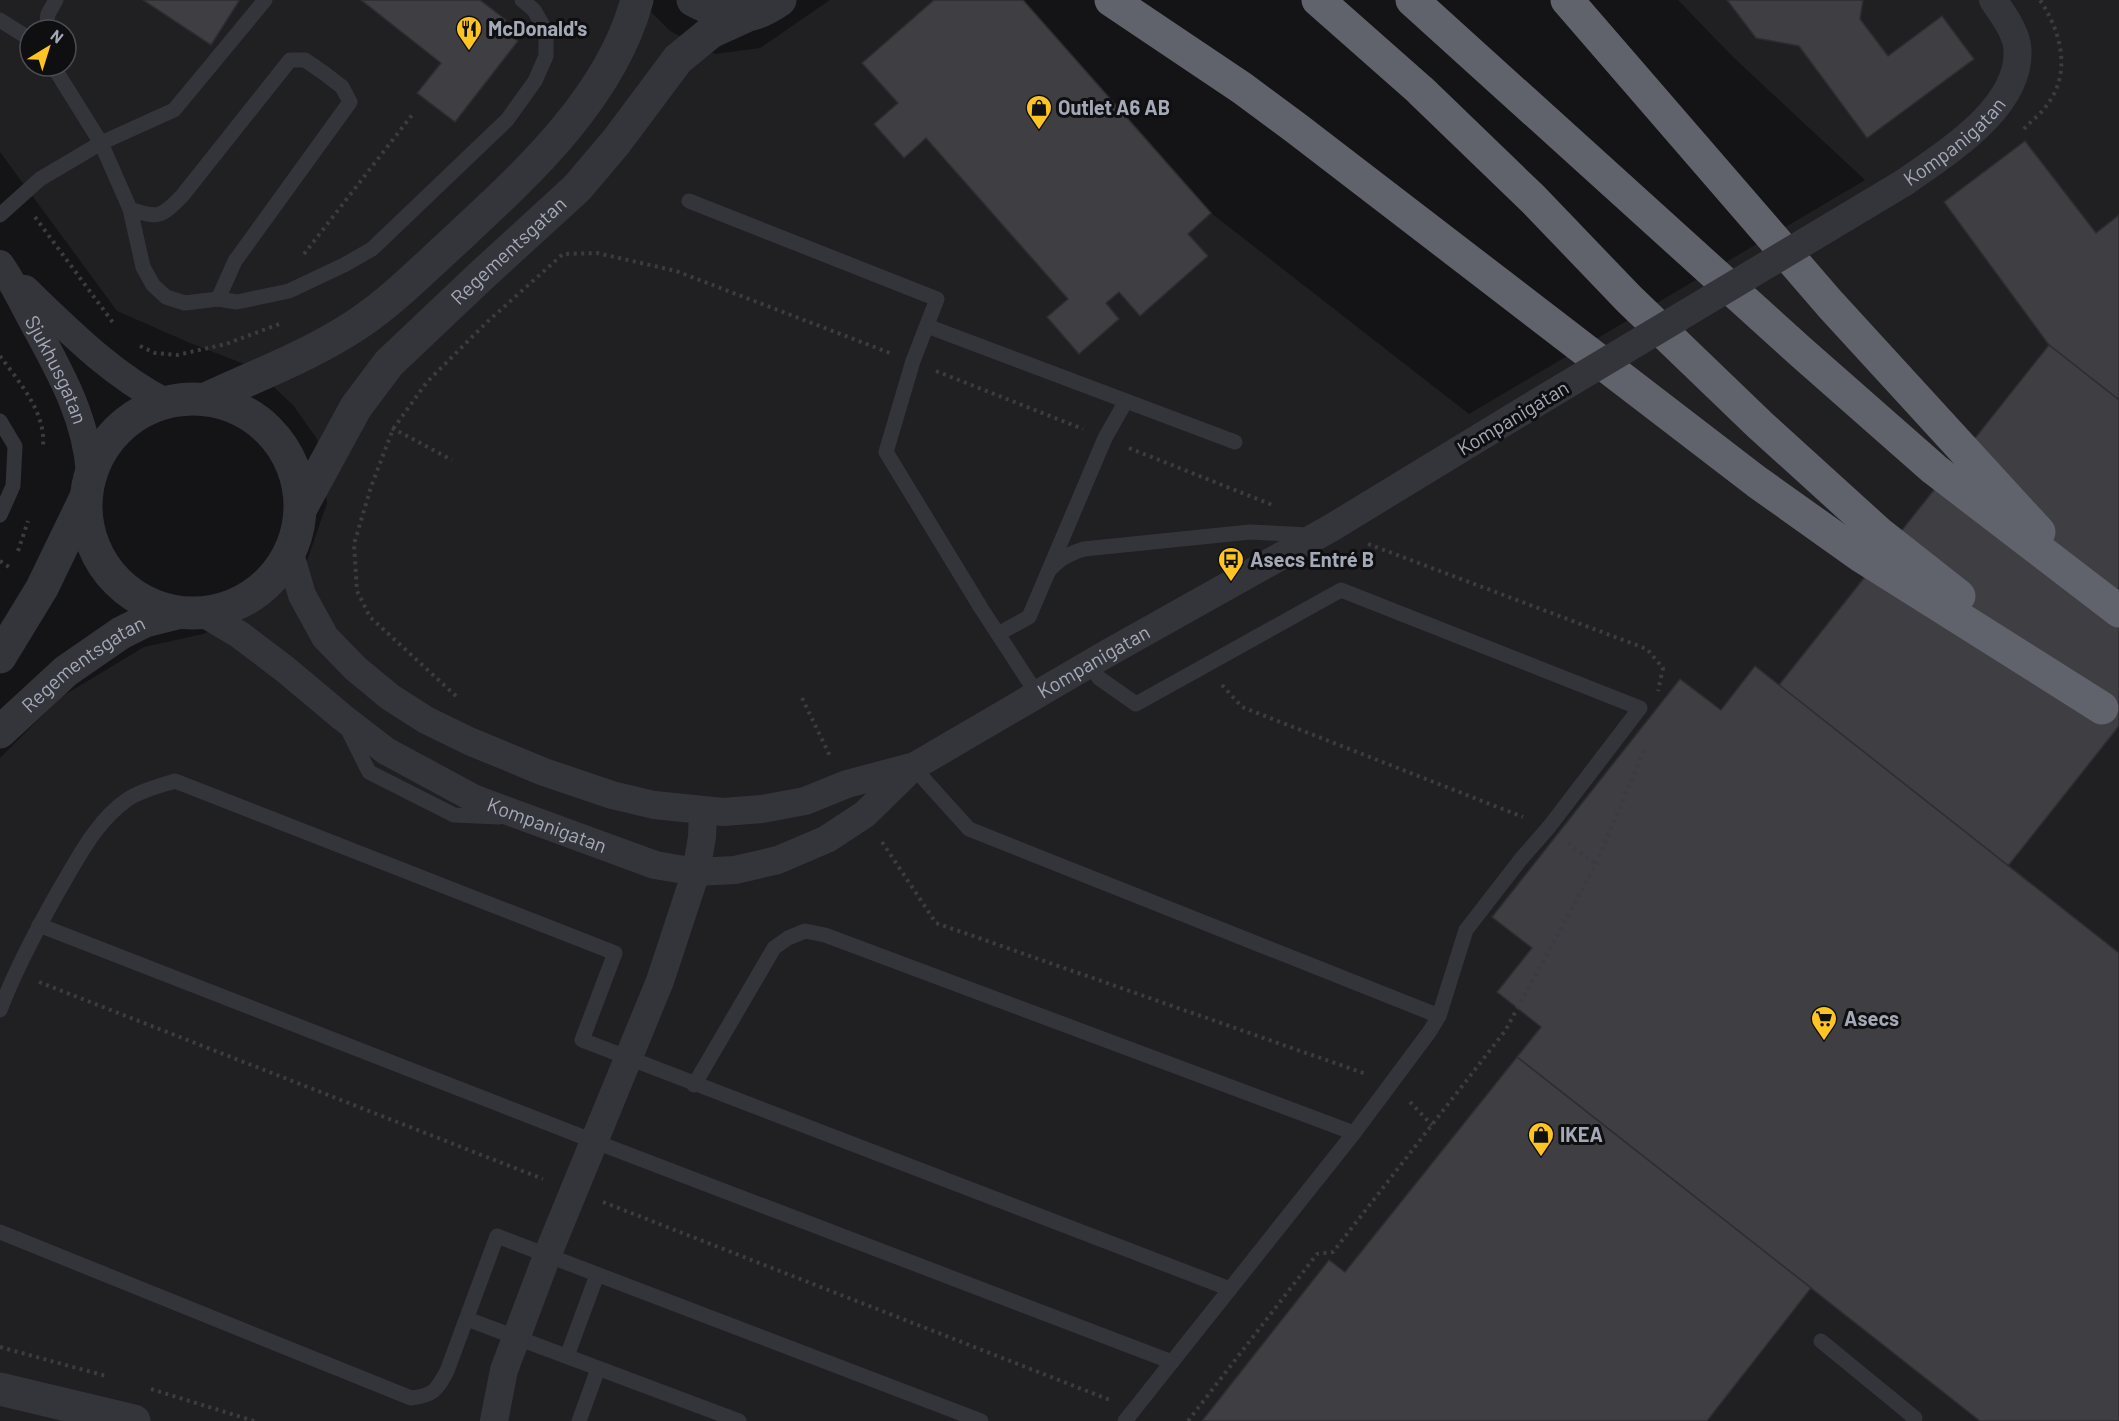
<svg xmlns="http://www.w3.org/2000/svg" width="2119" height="1421" viewBox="0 0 2119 1421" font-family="Barlow,sans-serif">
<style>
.built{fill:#202023;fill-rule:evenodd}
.building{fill:#3e3e43;stroke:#2e2e32;stroke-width:1.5}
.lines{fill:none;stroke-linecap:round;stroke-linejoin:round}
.path{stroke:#3a3c42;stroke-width:4;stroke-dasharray:3 4.5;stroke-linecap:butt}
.service{stroke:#34353b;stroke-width:15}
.minor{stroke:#34353b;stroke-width:28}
.tertiary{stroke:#34353b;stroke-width:33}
.motorway{stroke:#60636c;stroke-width:33}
.minor-bridge{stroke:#34353b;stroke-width:28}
.labels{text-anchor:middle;stroke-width:6;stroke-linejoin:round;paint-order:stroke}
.poi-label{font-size:20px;font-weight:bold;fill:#a4a9b7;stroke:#0f0f11;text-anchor:start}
.street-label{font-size:20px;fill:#a4a9b7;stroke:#0f0f11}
</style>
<rect width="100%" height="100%" fill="#141416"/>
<!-- built -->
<path class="built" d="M 0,0 L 639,0 L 670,31 L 715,54 L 760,48 L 830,0 L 1023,0 L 1211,213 L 1469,414 L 1865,180 L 1733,57 L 1678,0 L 2119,0 L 2119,1421 L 0,1421 L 0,758 L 61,697 L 144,647 L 203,634 L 266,605 L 307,561 L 327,503 L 317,439 L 293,405 L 252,367 L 190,343 L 117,311 L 0,152 ZM 30,30 L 66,30 L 66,66 L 30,66 Z"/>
<!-- building -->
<g class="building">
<polygon points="143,0 237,0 239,1 211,45"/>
<polygon points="361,0 480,0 506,20 500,27 518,41 455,122 417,93 441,63"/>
<polygon points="934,0 1023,0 1211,213 1188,234 1208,256 1140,316 1119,292 1106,303 1119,319 1079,354 1047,317 1068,299 926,138 904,158 874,124 898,103 862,63"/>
<polygon points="1727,0 1863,0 1860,19 1888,56 1942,16 1974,59 1867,138 1799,46 1756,38"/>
<polygon points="2025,141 2096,233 2119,215 2119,400 2049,345 1944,202"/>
<polygon points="2049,345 2119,400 2119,726 2008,866 1779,685"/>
<polygon points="1755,666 2119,953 2119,1421 1980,1421 1517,1057 1541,1027 1497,992 1532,948 1492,917 1680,679 1721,710"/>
<polygon points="1517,1057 1811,1288 1707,1421 1202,1421 1329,1260 1345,1272"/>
</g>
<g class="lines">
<!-- path -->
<g class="path">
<path d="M 2024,129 C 2031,121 2041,114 2047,105 C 2072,72 2061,32 2040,0"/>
<polyline points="35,217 114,324"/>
<polyline points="304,254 412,115"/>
<polyline points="140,346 155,353 177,355 226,344 282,323"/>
<path d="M 0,356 C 19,382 46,412 43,446"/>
<polyline points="936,371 1083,429"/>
<polyline points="392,428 452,460"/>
<polyline points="1129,448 1275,506"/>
<polyline points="1368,544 1647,649 1663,668 1658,691"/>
<polyline points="18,551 28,521"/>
<polyline points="0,561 12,569"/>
<polyline points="1222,685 1242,707 1523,817"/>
<polyline points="456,696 370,617 357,591 354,544 371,487 393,429 427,382 487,322 563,254 597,253 676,271 890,353"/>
<polyline points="802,698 830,756"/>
<polyline points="882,842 936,923 1366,1074"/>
<polyline points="1568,843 1596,864"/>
<polyline points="39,982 543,1179"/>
<polyline points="1410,1102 1432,1125"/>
<polyline points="603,1202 1110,1400"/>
<polyline points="0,1347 106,1376"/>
<polyline points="151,1389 254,1421"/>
<polyline points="1188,1421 1317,1254 1333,1252 1505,1031 1596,864 1645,748"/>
</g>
<!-- service -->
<g class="service">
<polyline points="0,20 30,39"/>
<polyline points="46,30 48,14 56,0"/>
<polyline points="53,66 101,143 130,209 143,267 153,285 166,297 185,303 218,299 237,302 289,291 344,265 372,249 507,120 535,81 546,56 546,31 534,10 522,0"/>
<polyline points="689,201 937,299 913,361 886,452 981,608 1037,694"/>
<path d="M 130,209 C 159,219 161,217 182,196 L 290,60 L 305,60 L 324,73 L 342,87 L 350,102 L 235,261 L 218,299"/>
<polyline points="0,215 40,179 101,143 174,110 265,0"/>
<polyline points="927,326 1235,442"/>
<polyline points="0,421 15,446 13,486 0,515"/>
<path d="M 1048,572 C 1059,559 1068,554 1084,549 L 1250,532 L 1309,535"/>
<polyline points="998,634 1029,617 1105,438 1126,401"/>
<polyline points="1089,664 1099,678 1136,704 1341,590 1640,708 1549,827 1521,859 1466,930 1439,1016 1430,1031 1354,1133 1125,1421"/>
<polyline points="347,728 369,772 454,815 499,817"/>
<polyline points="913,767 969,829 1439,1016"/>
<polyline points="39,925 596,1142 1172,1362"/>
<path d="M 0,1010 C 16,968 37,929 59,890 C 78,858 96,821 128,799 C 142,790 159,786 175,781 L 615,953 L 582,1040 L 1230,1289"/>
<polyline points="694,1085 774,948 788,938 805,931 825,935 1354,1133"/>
<path d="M 0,1232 L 411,1398 C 434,1395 436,1391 447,1371 L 497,1236 L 981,1421"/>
<polyline points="467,1319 739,1421"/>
<polyline points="1821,1341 1915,1418 1913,1421"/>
<polyline points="567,1356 597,1275"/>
<polyline points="579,1421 598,1369"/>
</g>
<!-- minor -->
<g class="minor">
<path id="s1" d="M 1905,182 C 1946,153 2025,105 2017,45 C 2014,29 2002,13 1993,0"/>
<path id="s2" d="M 0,264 C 13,282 23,304 34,324 C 60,372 87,419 90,474"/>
<path d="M 25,289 C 69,331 111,374 165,402"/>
<polyline points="290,554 302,595 325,637 355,668 390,697 426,720 469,741 544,772 612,795 654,805 723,812 762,809 805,801 847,784 911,767"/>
<path id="s3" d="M 205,614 L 240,635 L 286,670 L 342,717 L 386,751 L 475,799 L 655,865 L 696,872 L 735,870 L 778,860 L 827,839 L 865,814 L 913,767 L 1108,653 L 1331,528 L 1528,408"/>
<polyline points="494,1421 504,1370 547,1256 660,981 696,872 702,837 703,811"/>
</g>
<!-- tertiary -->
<g class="tertiary">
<path d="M 693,0 C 728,18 746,24 780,0"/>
<circle cx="193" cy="506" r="107"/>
<path d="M 206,399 C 253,377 301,359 345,332 C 384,309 416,276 450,245 C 523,177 610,100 637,0"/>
<path id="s4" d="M 301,508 L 356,407 L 389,363 L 483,274 L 577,188 L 616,142 L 678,59 L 711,32 L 744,17"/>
<polyline points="0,657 42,588 86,497"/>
<path id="s5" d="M 0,732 L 66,671 L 121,633 L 145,621 L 177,613"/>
<polyline points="0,1389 134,1421"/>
</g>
<!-- motorway -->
<g class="motorway">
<polyline points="1111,0 1242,88 1296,128 1757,482 1861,556 2102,708"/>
<polyline points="1318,0 1420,90 1533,199 1629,299 1760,425 1879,533 1959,596"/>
<polyline points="1412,0 1801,352 1934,469 2119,611"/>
<polyline points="1567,0 1830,304 2039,532"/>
</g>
<!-- minor-bridge -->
<polyline class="minor-bridge" points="1528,408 1905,182"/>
</g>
<!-- icons -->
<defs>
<symbol id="restaurant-pin" viewBox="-11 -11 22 30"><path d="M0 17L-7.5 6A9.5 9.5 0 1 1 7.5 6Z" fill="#fec424" stroke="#0f0f11"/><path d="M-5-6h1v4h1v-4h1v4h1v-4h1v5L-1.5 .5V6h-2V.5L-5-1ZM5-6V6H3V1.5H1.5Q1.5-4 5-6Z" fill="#111"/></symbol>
<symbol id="shop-pin" viewBox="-11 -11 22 30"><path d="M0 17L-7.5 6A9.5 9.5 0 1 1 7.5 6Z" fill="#fec424" stroke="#0f0f11"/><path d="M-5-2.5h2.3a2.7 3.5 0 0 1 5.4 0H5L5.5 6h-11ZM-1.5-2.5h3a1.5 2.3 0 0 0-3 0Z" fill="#111"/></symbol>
<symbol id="bus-pin" viewBox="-11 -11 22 30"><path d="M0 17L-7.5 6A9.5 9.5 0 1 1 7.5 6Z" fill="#fec424" stroke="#0f0f11"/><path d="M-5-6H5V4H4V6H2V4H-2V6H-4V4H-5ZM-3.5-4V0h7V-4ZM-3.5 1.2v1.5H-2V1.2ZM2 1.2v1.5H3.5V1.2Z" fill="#111"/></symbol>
<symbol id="supermarket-pin" viewBox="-11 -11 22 30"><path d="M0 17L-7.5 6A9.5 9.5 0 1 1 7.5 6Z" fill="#fec424" stroke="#0f0f11"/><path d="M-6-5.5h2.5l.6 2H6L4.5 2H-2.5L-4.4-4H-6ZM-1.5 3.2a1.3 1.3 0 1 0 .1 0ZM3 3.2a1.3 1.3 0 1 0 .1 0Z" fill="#111"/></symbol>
</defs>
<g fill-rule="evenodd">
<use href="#restaurant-pin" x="454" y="14" width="30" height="40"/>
<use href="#shop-pin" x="1024" y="93" width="30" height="40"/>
<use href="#bus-pin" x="1216" y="545" width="30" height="40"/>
<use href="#supermarket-pin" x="1809" y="1004" width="30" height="40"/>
<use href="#shop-pin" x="1526" y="1120" width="30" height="40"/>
</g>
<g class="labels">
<!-- poi labels -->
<g class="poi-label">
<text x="488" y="36">McDonald's</text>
<text x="1058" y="115">Outlet A6 AB</text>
<text x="1250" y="567">Asecs Entré B</text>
<text x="1844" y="1026">Asecs</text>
<text x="1560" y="1142">IKEA</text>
</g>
<!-- street labels -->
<g class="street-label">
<text dy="7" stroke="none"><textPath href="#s1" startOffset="64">Kompanigatan</textPath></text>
<text dy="7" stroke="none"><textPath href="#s4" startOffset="334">Regementsgatan</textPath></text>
<text dy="7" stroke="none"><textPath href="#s2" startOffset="120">Sjukhusgatan</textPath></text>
<text transform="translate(1513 418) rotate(-31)" y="7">Kompanigatan</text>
<text dy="7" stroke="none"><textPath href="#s3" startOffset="1020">Kompanigatan</textPath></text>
<text dy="7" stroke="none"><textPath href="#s5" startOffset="108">Regementsgatan</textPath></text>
<text dy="7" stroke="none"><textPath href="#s3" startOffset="405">Kompanigatan</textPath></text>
</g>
</g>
<!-- north arrow -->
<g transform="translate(48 48) rotate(38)"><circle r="28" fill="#0f0f11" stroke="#4b4d53" stroke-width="1.5"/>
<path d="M0-4.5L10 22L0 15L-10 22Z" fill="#fec424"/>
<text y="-9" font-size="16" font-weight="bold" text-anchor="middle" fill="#a4a9b7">N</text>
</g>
</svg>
